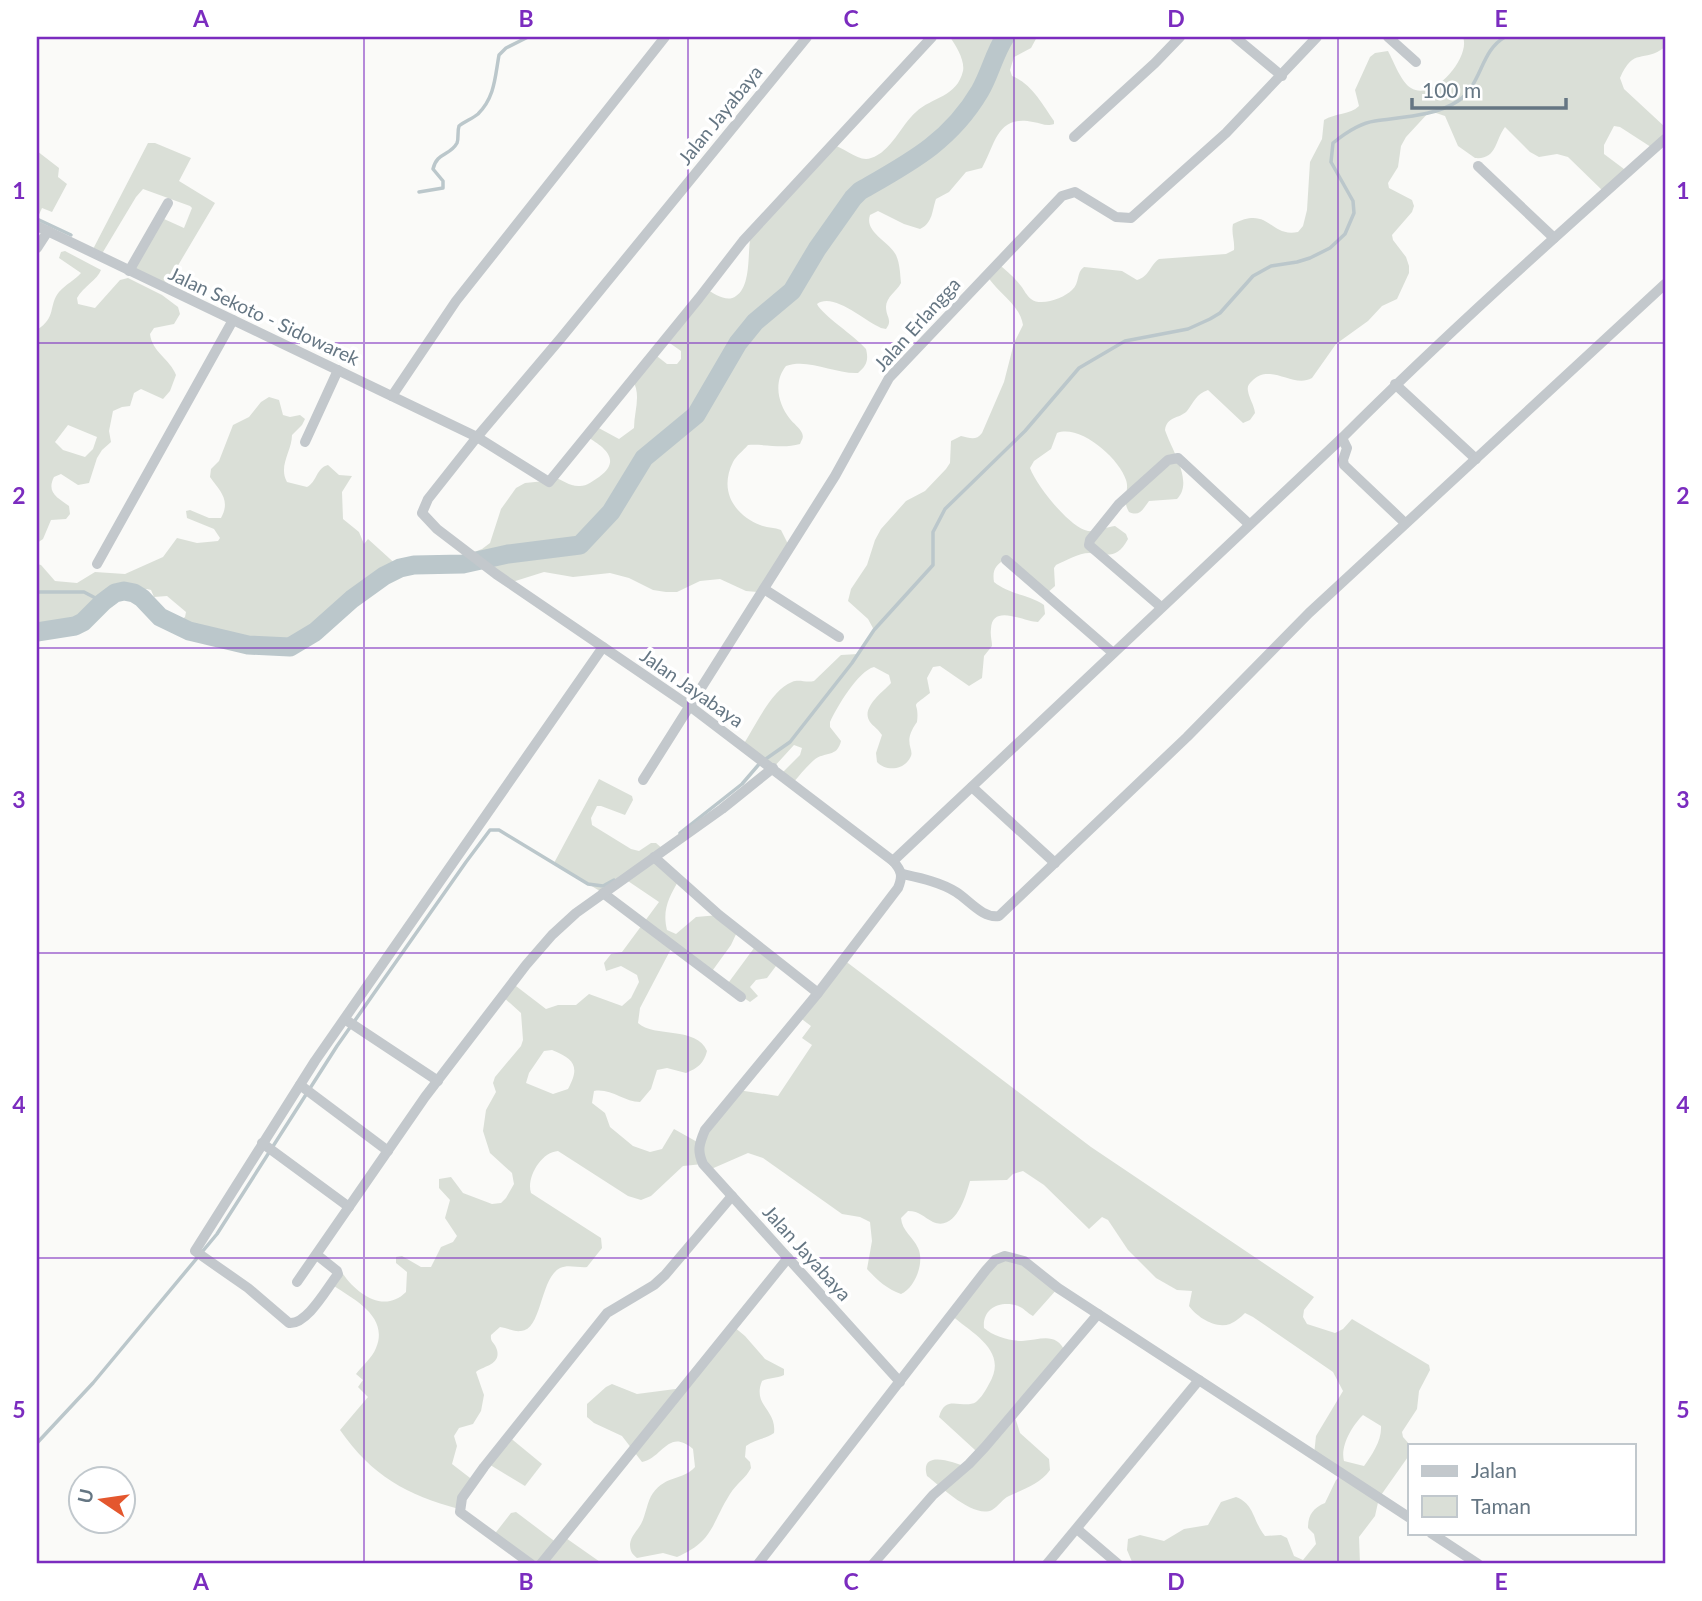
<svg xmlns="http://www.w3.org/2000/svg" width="1702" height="1601" viewBox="0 0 1702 1601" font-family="Lato,sans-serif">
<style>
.green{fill:#dadfd7;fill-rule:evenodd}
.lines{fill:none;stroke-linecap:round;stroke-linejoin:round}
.stream{stroke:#bbc7cb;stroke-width:3.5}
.river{stroke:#bbc7cb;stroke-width:19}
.minor{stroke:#c3c8cc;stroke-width:10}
.grid{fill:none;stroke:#7b2cbf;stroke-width:2;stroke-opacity:0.55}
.labels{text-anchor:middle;stroke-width:7;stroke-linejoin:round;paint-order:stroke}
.street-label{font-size:19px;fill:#657683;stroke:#fff}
.neatline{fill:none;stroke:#7b2cbf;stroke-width:2.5}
.grid-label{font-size:23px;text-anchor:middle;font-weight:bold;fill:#7b2cbf}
</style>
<rect width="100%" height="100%" fill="#fafaf8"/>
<!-- green -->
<g class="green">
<path d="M 950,37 L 1037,37 L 1031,48 L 1014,57 L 1010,70 L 1012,76 C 1032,84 1042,104 1054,121 L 1054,124 C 1046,127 1041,123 1033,122 C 997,114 995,145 982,168 L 966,172 L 949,192 L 936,199 C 932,210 933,223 920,229 L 904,224 L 878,211 L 870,215 C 864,232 889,241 896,255 C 900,264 900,273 901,283 C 897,291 886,297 886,307 C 886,317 893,320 886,329 L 881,328 C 864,321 834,292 817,304 C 822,315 855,336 866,349 C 869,361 866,366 858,373 C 834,374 809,358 786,366 C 773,382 778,404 790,419 C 793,423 800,428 802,433 C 804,438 802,439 800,444 C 783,449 766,444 748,445 C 743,451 736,456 733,462 C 719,490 733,514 760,525 C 767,528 774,527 781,530 L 790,548 L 757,592 L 746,591 L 720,579 L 700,581 L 677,592 L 666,592 L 653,590 L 629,578 L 610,573 L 573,577 L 544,572 L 509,583 L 469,554 L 482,549 L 490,543 L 501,509 L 516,488 L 525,483 L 545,481 L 554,477 C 562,480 571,487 580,486 C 587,486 593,481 599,477 C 623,460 603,446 587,437 L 595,426 L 619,439 L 634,428 C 634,411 642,395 632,379 L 653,353 L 667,364 L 677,364 L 681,359 L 681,351 L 664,339 L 706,289 C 715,294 727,303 736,296 C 752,286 747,250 751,234 C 754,224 820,158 832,145 C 845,147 859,163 871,158 C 891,152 901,125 916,112 C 932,97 957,97 963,71 C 965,60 956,46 950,37 Z"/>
<path d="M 1463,37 L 1665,37 L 1665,47 C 1643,64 1634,46 1620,78 L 1624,89 L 1665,127 L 1665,137 L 1654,149 L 1620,127 L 1614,126 L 1604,145 L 1604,154 L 1628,172 L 1605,193 L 1568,157 L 1557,154 L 1539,157 L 1530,152 L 1505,127 C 1495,140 1497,160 1475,158 L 1458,146 L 1445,116 L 1430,111 L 1406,137 L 1401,146 L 1398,167 L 1388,183 L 1389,188 L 1412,200 L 1414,206 L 1412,212 L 1392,235 L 1393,240 L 1406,257 L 1409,266 L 1409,273 L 1397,299 L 1382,306 L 1368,321 L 1336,344 L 1312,378 C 1293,389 1270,362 1252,381 C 1249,384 1247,386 1248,391 C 1249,398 1254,405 1255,413 L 1250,420 L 1243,423 L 1208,390 C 1196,394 1194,402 1187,411 C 1179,419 1167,416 1165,430 C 1172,451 1194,482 1177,499 L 1149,501 C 1143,509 1140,517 1129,512 C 1121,498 1130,492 1126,480 C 1119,458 1080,424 1057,433 L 1051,449 L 1034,461 L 1030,468 C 1036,485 1070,528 1088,531 C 1096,532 1106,527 1115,526 L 1126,534 L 1128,539 C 1117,560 1107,554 1089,553 C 1079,553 1065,561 1056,565 L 1054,568 L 1055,586 L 1046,594 L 1007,558 C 996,565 992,569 994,582 C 1010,595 1028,594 1044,605 L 1045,614 L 1038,622 C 1024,622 992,603 991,629 C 990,635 992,641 992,646 L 984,656 L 982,678 L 969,686 L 940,666 L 933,667 L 927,678 L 930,693 C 907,711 920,698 917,722 C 901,744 916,749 910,758 C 903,771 885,771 877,762 L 876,753 L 882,735 C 878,729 873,726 870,722 C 860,708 883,692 891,683 L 889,675 L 874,667 C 858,671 837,707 830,722 L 830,727 L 841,741 C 837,758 825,751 814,760 C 806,767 799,776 793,783 L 781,774 L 800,755 L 802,748 L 794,745 L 773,768 L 743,745 C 755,727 771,690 792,682 C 799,679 806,683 814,681 L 841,655 L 858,654 L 874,630 L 868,619 L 848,601 L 851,589 L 867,565 L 875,540 L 881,529 L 906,501 L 925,491 L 946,469 L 950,463 L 951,441 L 961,436 C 970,438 976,441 982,433 L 1004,382 L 1014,343 L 1023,325 C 1020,304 996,292 986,274 L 997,263 C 1006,270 1014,277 1021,286 C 1024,290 1027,296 1031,299 C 1041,307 1064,298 1072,290 C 1080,283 1076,272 1084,267 L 1122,271 L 1137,280 C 1150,276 1149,266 1159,259 L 1226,254 L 1234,250 C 1235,241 1231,233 1233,224 C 1270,205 1269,238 1298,232 L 1303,226 L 1307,210 L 1310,162 L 1322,139 L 1324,120 C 1335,113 1350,115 1359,106 L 1355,90 L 1370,57 L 1375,53 L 1388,51 C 1394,62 1401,82 1411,88 C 1433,102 1471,57 1463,37 Z"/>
<polygon points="148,143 155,143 191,158 179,181 215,203 167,284 134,268 164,219 184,228 192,208 190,206 143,189 136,197 100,257 91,253"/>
<polygon points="37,151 59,168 58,177 67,184 52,212 42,208 37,219"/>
<path d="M 65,251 L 101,270 C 98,279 83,287 77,298 L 78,304 L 95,308 L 120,280 L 128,278 L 162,295 L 178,307 L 180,314 L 174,324 L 154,328 L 150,334 C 152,352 170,359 176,375 L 170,391 L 163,399 L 141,389 L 134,393 L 130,406 L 122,407 L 113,411 L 109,431 L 111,442 L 102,450 L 97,458 L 89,483 L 78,485 L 61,474 L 54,477 C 46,493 58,498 69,506 L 70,514 L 66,519 L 51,520 L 43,539 L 37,543 L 37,330 C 57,317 48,306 59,292 C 66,284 75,280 81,273 L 59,258 L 61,252 ZM 68,425 L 97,437 L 93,449 L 85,457 L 63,450 L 55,442 Z"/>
<path d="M 269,397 L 279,400 L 283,415 L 290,417 L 300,415 L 305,419 L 302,425 L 292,435 C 292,451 278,466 287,482 L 307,487 C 317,482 316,468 328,465 L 339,475 L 352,476 L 342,492 L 343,519 L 359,532 L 364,544 L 368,539 L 400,568 C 382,577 365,588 350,601 C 332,617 314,639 290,646 C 265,654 199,635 174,625 L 185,617 L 186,612 L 167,596 L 154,597 L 151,590 L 147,589 C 136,593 125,589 114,594 C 102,599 96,612 85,620 C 72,630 53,630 37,632 L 37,564 L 41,565 L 55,581 L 77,583 L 95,572 L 125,574 L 163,557 L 177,538 L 197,543 L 218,541 L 220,538 L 214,529 L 187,518 L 186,511 L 190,510 L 209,518 L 221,518 C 231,500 220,491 210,477 L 211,469 L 219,461 L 233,425 L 249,417 L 261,402 Z"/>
<path d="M 599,779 L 632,796 L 633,800 L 625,815 L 601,806 L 597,806 L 591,818 L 592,825 L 631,849 L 639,851 L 651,843 L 656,843 L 664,850 L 655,857 L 679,880 C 669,897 662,910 667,930 L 676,934 L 696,917 L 719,915 L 738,930 L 731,945 L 710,974 L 672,947 L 640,1008 L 638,1023 C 654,1038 697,1026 707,1051 C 704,1063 698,1068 686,1073 L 667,1068 L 657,1070 L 651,1089 L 640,1102 C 624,1102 611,1088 594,1091 L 592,1103 L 605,1113 L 610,1127 L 633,1146 L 650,1152 L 662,1149 L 674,1129 L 699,1143 L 738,1090 L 778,1096 L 812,1045 L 802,1038 L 811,1026 L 799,1017 L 844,960 L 1091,1147 L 1314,1297 L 1304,1310 L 1303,1317 L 1307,1324 L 1335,1333 L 1343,1329 L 1352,1319 L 1429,1365 L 1430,1370 L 1419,1391 L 1417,1409 L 1402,1432 L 1403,1437 L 1410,1445 L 1410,1454 L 1379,1498 L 1375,1516 L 1359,1537 L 1360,1564 L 1133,1564 L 1127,1550 L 1128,1539 L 1140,1535 L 1164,1541 L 1184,1529 L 1208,1525 L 1221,1502 L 1236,1497 C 1255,1504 1253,1522 1265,1536 L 1281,1535 L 1287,1538 L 1294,1556 L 1303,1560 L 1316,1544 L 1314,1534 L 1308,1528 C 1308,1515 1313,1508 1325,1503 L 1336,1480 L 1343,1475 L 1314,1455 L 1316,1436 L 1343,1391 L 1333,1372 L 1253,1317 L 1245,1313 C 1241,1317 1235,1322 1230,1324 C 1215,1329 1197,1317 1189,1306 L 1192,1291 L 1177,1290 L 1156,1278 L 1128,1250 L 1108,1220 L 1102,1217 L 1089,1229 L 1044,1185 L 1023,1171 L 1013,1174 L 1007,1180 L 970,1181 C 966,1195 956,1232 933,1222 C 923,1217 920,1211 908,1211 L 901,1218 C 902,1231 913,1237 918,1248 C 925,1262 915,1288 901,1294 C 887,1289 877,1280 867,1269 L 872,1241 L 870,1222 L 860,1217 L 842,1214 L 763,1158 L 748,1153 L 709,1170 L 703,1164 L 683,1166 L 651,1196 L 641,1200 L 628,1196 L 558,1151 C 541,1152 526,1178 531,1193 L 601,1238 L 602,1248 L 587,1267 C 578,1268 568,1264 560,1268 C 540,1278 542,1330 521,1331 C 514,1332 507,1328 500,1327 L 491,1335 C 490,1343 495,1342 497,1350 C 501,1365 483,1366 476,1372 L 484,1395 L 481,1411 L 473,1424 L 459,1428 L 454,1436 L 457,1446 L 452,1464 L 474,1481 L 459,1509 C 407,1495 372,1476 340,1430 L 368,1397 L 358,1387 L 363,1380 L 356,1374 C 362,1366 372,1358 376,1348 C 389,1317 355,1300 334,1286 L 340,1273 L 343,1274 C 357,1294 384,1314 406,1292 L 407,1272 L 396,1263 L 396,1257 L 402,1256 L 421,1267 L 431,1267 L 441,1247 L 453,1242 L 457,1236 L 445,1218 L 450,1200 L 439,1188 L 439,1179 L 451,1177 L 463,1193 L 492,1204 L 501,1203 L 506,1198 L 514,1184 L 512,1173 L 490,1153 L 483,1131 L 486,1110 L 496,1092 L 493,1083 L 495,1077 L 521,1046 L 523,1040 L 521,1013 L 502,996 L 512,983 L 546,1009 L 558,1005 L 576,1005 L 589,994 L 622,1006 L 631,998 L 639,982 L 637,975 L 621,966 L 606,971 L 604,963 L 611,954 L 622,952 L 659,902 L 625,879 L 603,893 L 554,863 ZM 552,1050 C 575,1059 580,1067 568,1089 L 553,1094 L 526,1083 L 529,1073 L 544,1051 ZM 1363,1415 L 1381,1426 C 1382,1440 1372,1455 1364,1466 L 1344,1461 C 1340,1446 1352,1426 1363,1415 Z"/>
<polygon points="757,944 779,962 767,978 756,980 750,987 758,996 750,1002 726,986"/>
<path d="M 1014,1257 L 1058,1288 L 1033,1316 C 1027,1313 1024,1308 1018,1306 C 1001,1300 982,1308 984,1328 C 993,1336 1010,1341 1022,1341 C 1041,1340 1056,1331 1066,1353 L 1014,1414 L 1020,1433 L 1049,1459 L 1050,1470 C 1040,1484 1024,1489 1009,1496 C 1002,1499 999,1506 992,1510 C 974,1519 940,1486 927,1476 C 919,1449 954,1462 966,1467 L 977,1456 L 975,1450 L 939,1417 C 945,1393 963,1410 976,1402 C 981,1398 986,1390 989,1384 C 1009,1351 973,1334 951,1315 L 995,1260 Z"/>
<path d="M 733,1326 L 745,1336 L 765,1359 L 784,1369 L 784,1375 C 776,1379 770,1377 762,1381 C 752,1406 777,1409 774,1433 C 766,1439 755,1439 746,1446 L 745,1457 L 750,1462 L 751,1468 C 746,1478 736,1484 730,1494 C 711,1524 714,1541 677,1557 L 663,1553 L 637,1558 C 632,1554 630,1551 630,1544 C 631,1536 637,1531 641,1524 C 646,1515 647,1501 653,1493 C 666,1475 684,1480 695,1467 L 693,1449 C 668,1428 663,1458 642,1462 L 622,1436 L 594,1423 L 587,1417 L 587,1404 L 606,1387 L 612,1384 L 637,1394 L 683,1388 Z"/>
<polygon points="508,1436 542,1464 525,1486 487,1463"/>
<polygon points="516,1512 557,1543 563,1536 603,1564 531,1564 493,1536 511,1513"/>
</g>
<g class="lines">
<!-- stream -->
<g class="stream">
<path d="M 419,192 L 443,188 L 443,181 L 433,169 C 437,152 450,156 457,143 C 459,138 457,132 459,126 C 465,121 472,119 478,114 C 495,97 495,77 499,55 L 506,48 L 528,37"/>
<polyline points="37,219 71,235"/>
<polyline points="37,592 84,592 103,602"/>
<path d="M 680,833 L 742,784 L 760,763 L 790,742 L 852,663 L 874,630 L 933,565 L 933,532 L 945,509 L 1025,431 L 1079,368 L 1125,341 L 1188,329 L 1210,319 L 1220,313 L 1253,276 L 1271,266 L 1297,262 L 1310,258 L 1330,248 L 1345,234 L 1354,213 L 1353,201 L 1331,162 L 1333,143 C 1344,134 1360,123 1375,121 C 1401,117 1436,116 1458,101 C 1482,85 1480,51 1505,37"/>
<polyline points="37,1443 93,1383 217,1234 337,1046 466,862 490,830 499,830 588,884 603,886 614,880"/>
</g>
<!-- river -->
<path class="river" d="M 37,632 L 75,626 L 83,622 L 103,602 L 115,593 L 124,591 L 134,593 L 142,598 L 160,617 L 189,631 L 248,645 L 290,647 L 315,632 L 352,599 L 384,576 L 400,568 L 414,565 L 463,564 L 508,554 L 580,545 L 611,512 L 644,458 L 696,415 L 738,343 L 755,322 L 792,291 L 817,249 L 853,198 L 860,191 C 909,163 950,142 980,91 C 990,74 994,54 1005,37"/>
<!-- minor -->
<g class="minor">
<path d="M 807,37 L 561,338 L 477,437 L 428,499 L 422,513 L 437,529 L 496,574 L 691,707 L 893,861 C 902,871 903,876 898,888 L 818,993 L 705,1130 C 699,1144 697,1151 703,1164 L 900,1382"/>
<polyline points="1235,37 1282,76"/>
<polyline points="1388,37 1416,62"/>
<polyline points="1074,137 1155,63 1180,37"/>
<polyline points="1478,166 1554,238"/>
<polyline points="37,226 477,437 549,482 699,298 743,241 932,37"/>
<polyline points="37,248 48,231"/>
<polyline points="129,271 168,203"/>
<polyline points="1395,384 1476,459"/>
<polyline points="392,396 456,301 665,37"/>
<polyline points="1342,438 1347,448 1343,460 1344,465 1405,523"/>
<polyline points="305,442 338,370"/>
<polyline points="1006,560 1112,652"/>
<polyline points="97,564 233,320"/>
<polyline points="764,589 839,637"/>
<polyline points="1161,607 1089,545 1090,540 1119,504 1168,460 1178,458 1249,524"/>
<polyline points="643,780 835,476 889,378 1062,196 1075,192 1116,217 1131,218 1226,133 1317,37"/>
<polyline points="972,787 1055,863"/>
<polyline points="654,857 719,915 818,993"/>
<path d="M 893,861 L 1342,438 C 1446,334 1555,237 1665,139"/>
<path d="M 902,874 C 920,878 940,882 956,892 C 969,900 983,919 999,916 L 1187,737 L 1309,613 L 1665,284"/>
<polyline points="603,893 741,997"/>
<polyline points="346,1020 438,1081"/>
<polyline points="300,1085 388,1151"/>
<polyline points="262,1143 349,1207"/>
<path d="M 317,1255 L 337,1271 L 338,1274 C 327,1288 307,1325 289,1323 L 248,1288 L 195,1251 L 315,1061 L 603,647"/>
<polyline points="297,1282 425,1097 526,965 552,935 576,913 722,809 773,768"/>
<polyline points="1077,1529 1118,1564"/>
<polyline points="1431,1533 1478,1564"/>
<polyline points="531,1564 460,1512 462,1498 484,1467 607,1313 654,1285 665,1275 732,1196"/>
<polyline points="541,1564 788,1258"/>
<polyline points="758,1564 986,1270 995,1260 1005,1256 1024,1261 1058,1288 1410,1518"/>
<polyline points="873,1564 933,1495 969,1464 985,1447 1098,1314"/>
<polyline points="1047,1564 1199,1380"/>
</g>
</g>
<!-- grid -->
<path class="grid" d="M 364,37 L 364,1564M 688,37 L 688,1564M 1014,37 L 1014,1564M 1338,37 L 1338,1564M 37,343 L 1665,343M 37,648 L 1665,648M 37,953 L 1665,953M 37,1258 L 1665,1258"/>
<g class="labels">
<!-- street labels -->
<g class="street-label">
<text transform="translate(720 115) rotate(-51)" y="7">Jalan Jayabaya</text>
<text transform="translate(264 316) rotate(25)" y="7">Jalan Sekoto - Sidowarek</text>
<text transform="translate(917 324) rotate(-48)" y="7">Jalan Erlangga</text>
<text transform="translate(692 688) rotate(35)" y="7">Jalan Jayabaya</text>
<text transform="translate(807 1253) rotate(48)" y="7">Jalan Jayabaya</text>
</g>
</g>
<!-- border -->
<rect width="1702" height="1601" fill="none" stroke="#ffffff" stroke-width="77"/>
<!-- legend -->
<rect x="1408" y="1444" width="228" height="91" fill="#ffffff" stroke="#c1c8cd" stroke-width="2"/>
<rect x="1422" y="1466" width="35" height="10" fill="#c3c8cc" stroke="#c1c8cd" stroke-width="2"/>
<text x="1471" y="1478" font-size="21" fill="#657683">Jalan</text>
<rect x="1422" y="1496" width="35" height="21" fill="#dadfd7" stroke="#c1c8cd" stroke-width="2"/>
<text x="1471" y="1514" font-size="21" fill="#657683">Taman</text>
<!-- north arrow -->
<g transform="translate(102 1500) rotate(283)"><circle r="33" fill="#ffffff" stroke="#c1c8cd" stroke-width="2"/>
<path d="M0-5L12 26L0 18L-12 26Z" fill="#e4572e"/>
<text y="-10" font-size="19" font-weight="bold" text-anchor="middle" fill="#657683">U</text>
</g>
<!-- scale -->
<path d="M1412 98v10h154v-10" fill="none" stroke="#657683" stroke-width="3.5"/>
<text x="1422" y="98" font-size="21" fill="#657683" stroke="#ffffff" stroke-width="5" paint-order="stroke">100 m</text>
<rect x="38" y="38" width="1626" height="1524" class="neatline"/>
<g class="grid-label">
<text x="201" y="27">A</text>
<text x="526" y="27">B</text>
<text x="851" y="27">C</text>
<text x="1176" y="27">D</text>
<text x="1501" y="27">E</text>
<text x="19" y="199">1</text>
<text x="1683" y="199">1</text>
<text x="19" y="504">2</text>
<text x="1683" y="504">2</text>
<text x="19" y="808">3</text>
<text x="1683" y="808">3</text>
<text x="19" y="1113">4</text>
<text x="1683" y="1113">4</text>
<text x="19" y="1418">5</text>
<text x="1683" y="1418">5</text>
<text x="201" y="1590">A</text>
<text x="526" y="1590">B</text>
<text x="851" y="1590">C</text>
<text x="1176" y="1590">D</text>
<text x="1501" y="1590">E</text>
</g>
</svg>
